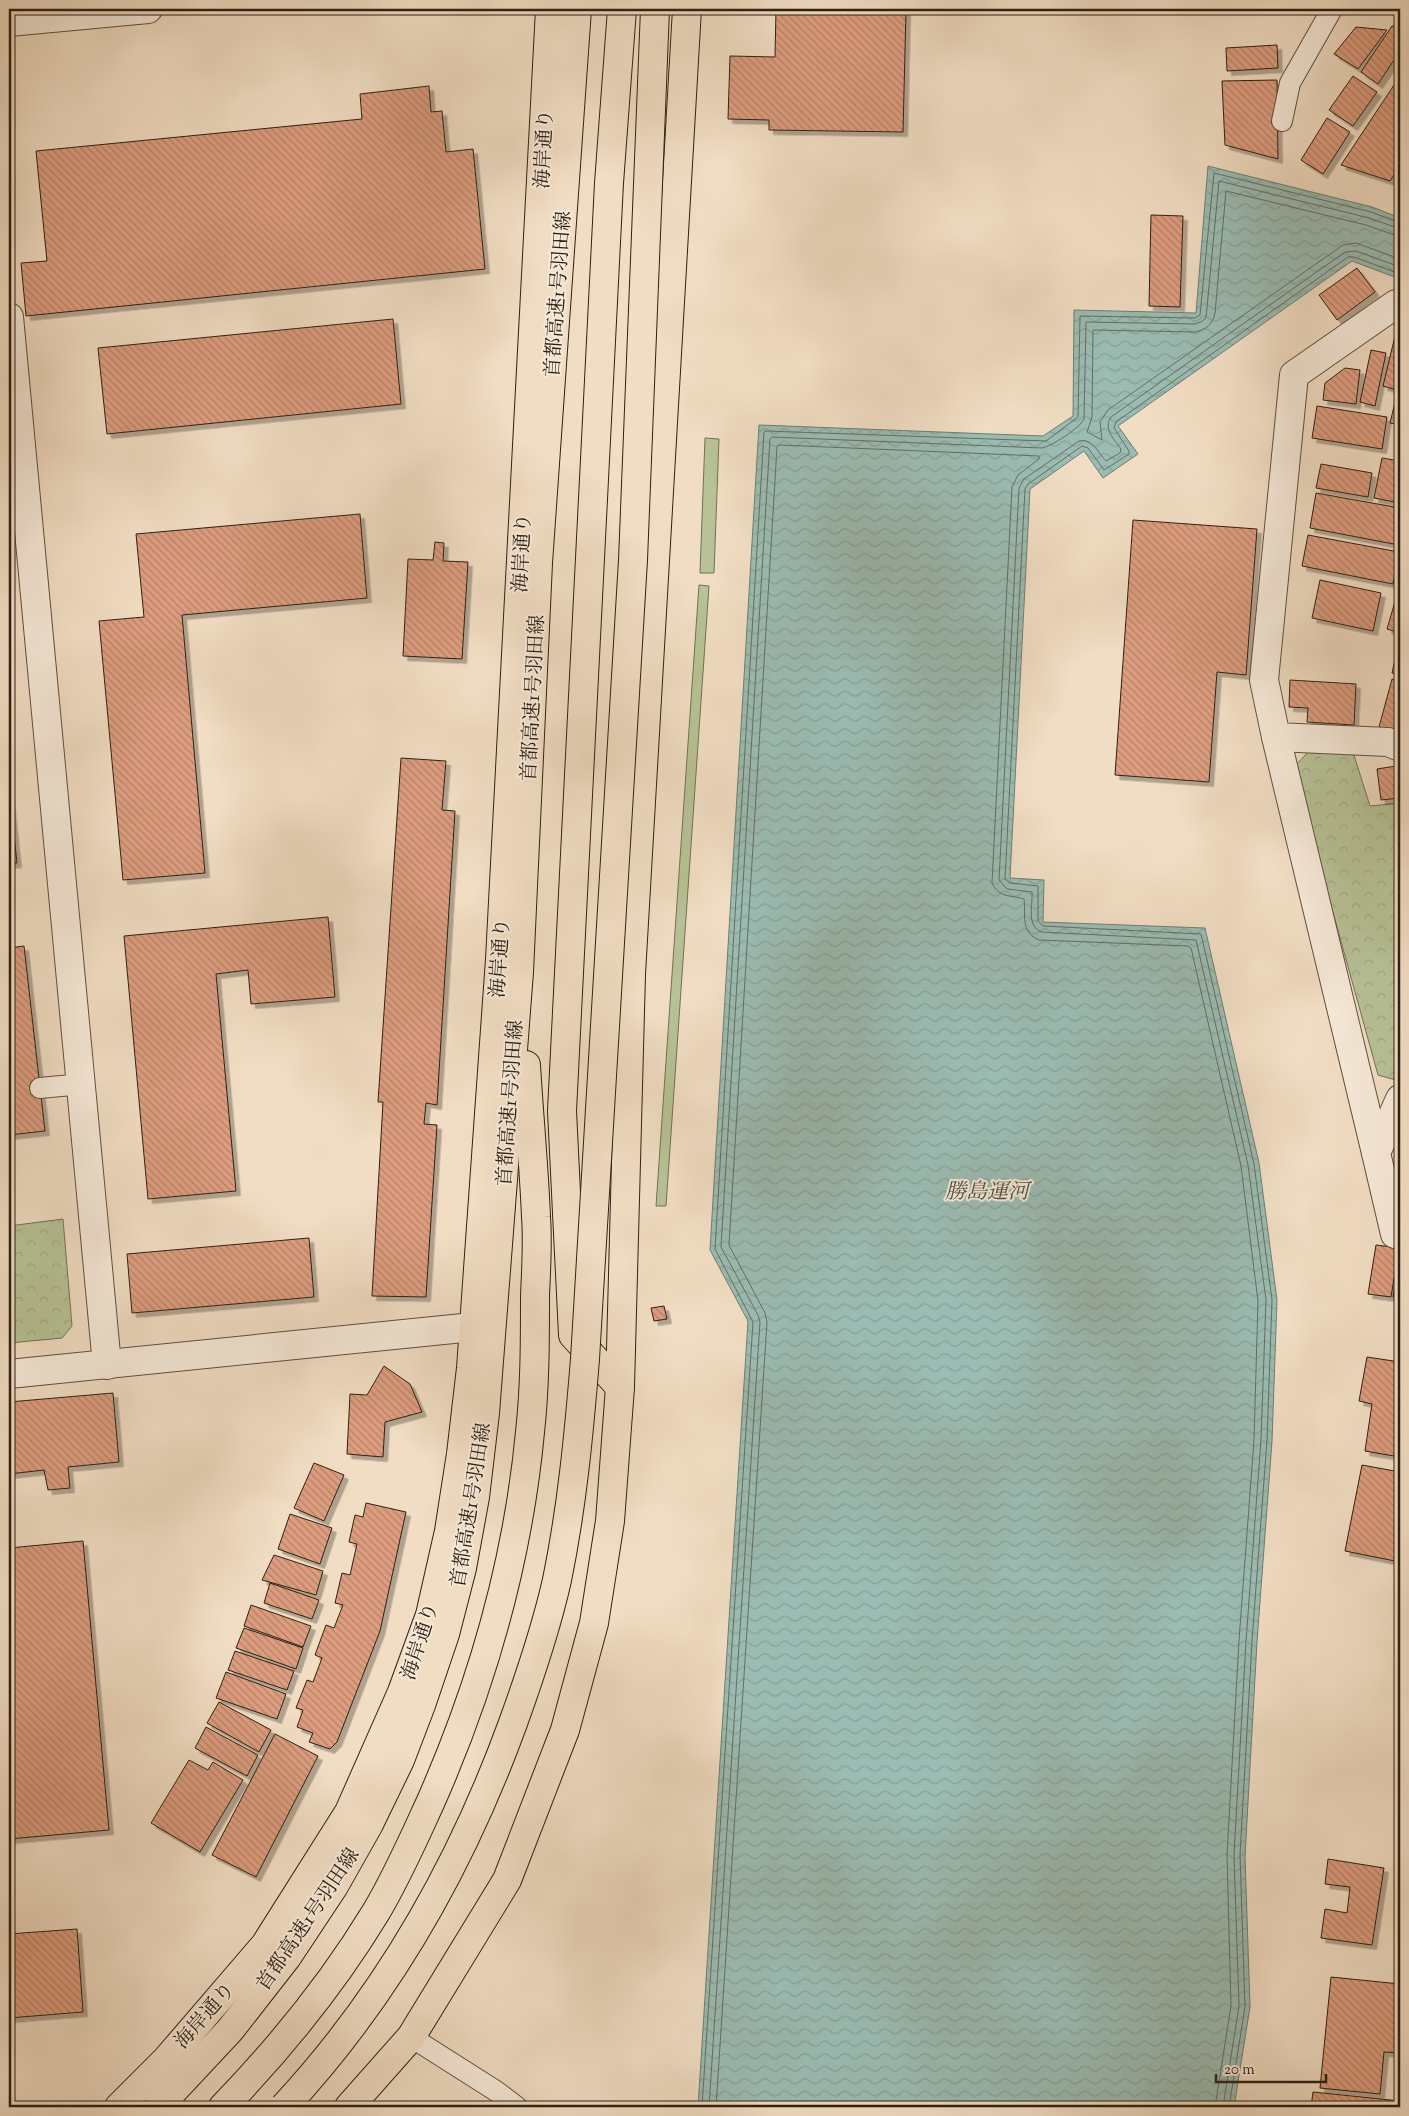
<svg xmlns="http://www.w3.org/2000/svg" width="1409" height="2116" viewBox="0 0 1409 2116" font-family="'Sorts Mill Goudy','Noto Serif JP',serif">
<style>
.grass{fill:#b7c296;stroke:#727154}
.forest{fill:url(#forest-crowns);stroke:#727154}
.water{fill:url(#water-waves);stroke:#6f7e73}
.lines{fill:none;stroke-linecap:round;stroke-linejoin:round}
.shore{stroke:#646e63;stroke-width:1}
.building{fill:url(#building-back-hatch);stroke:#2d2013;filter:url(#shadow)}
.service-casing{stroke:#5e4f3f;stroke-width:22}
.minor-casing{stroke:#5e4f3f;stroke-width:30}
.tertiary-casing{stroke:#5e4f3f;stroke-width:30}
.primary-casing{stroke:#2d2013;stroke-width:30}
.motorway-casing{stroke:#2d2013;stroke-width:30}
.service{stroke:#f6e9d8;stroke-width:20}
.minor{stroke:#f6e9d8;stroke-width:28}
.tertiary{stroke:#f6e9d8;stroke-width:28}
.primary{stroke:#f1ddc3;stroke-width:28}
.motorway{stroke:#f1ddc3;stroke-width:28}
.motorway-bridge-casing{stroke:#2d2013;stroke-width:30;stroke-linecap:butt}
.motorway-bridge{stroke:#f1ddc3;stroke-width:28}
.labels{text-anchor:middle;stroke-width:4;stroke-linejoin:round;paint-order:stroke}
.street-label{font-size:20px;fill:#2d2013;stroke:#f6e9d8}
.water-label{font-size:21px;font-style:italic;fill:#4e4f43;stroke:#f6e9d8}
</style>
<defs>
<pattern id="forest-crowns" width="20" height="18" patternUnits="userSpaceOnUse" patternTransform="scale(1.25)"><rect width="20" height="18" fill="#b7c296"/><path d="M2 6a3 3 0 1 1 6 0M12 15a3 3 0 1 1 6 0" fill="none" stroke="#9ea680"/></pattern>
<pattern id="water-waves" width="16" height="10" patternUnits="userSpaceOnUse" patternTransform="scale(1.25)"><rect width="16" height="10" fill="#9bbcb3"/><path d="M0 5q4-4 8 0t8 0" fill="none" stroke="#86a199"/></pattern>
<pattern id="building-back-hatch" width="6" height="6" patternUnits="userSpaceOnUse" patternTransform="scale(1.25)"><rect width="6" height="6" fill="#de9d7f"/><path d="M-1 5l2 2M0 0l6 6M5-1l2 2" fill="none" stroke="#b48067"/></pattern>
<filter id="shadow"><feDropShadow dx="4.5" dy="4.5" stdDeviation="0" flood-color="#0004"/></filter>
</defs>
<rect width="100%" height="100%" fill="#f1ddc3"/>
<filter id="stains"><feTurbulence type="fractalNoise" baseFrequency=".004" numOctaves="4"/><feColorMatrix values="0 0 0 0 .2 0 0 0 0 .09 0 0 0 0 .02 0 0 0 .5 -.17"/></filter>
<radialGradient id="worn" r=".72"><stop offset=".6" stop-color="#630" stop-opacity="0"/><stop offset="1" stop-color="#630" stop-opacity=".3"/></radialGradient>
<!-- grass -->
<g class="grass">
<polygon points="705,438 719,439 714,573 700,573"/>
<polygon points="699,585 709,586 666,1206 656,1206"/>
</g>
<!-- forest -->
<g class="forest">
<polygon points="1310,750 1353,752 1370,806 1400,803 1399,1081 1378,1075 1293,768"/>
<polygon points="1400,1141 1400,1197 1395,1155"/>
<polygon points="63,1219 72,1326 62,1338 9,1343 9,1226"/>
</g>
<!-- water -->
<polygon class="water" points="1208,166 1372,207 1400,218 1400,279 1352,261 1118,426 1138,454 1103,478 1084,451 1030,489 1010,878 1044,880 1043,922 1205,928 1259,1163 1277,1300 1272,1441 1257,1642 1245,1856 1250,2007 1234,2107 698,2107 748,1321 710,1250 759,425 1043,436 1073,416 1074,310 1196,313"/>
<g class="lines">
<!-- shore -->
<g class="shore">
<path d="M 1400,237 L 1366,225 L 1226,191 L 1215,313 C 1213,324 1206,330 1195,332 L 1093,330 L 1092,417 L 1087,432 L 1102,440 L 1100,422 L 1108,410 L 1343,245 L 1356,243 L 1400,259"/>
<polyline points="702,2107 753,1322 715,1249 764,432 766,431 1046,441 1078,417 1080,316 1195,318 1200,315 1214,173 1371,212 1400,223"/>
<path d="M 709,2107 L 760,1322 L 758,1315 L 721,1247 L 770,439 L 772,437 L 1042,448 C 1052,446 1080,428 1084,419 L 1086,322 L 1195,324 L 1201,322 L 1206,318 L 1219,181 L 1369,218 L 1400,229"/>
<path d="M 716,2107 L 767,1322 L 765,1313 L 729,1245 L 777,447 L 779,445 L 1039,456 L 1039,459 L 1018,475 L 1012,487 L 992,883 C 999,898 1011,895 1024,899 C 1026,915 1020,932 1039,940 L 1188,946 L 1191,948 L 1241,1166 L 1258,1301 L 1254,1440 L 1239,1640 L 1227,1855 L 1231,2006 L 1215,2107"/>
<path d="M 1223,2107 L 1239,2006 L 1234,1855 L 1246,1641 L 1261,1440 L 1266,1300 L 1248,1165 L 1196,940 L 1041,932 C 1026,925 1033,905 1032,892 L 1007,889 L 999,880 L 1019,488 L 1024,479 L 1079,441 C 1093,438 1097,452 1106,461 L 1120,453 L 1121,449 C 1114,439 1103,429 1111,417 L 1345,252 L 1356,251 L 1400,267"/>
<polyline points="1229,2107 1245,2007 1240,1855 1252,1641 1267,1440 1272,1300 1254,1164 1201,934 1043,926 1038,921 1038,886 1010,883 1005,879 1025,489 1028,484 1082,446 1088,448 1104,470 1129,454 1129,451 1114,428 1116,422 1348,257 1354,257 1400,274"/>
</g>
</g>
<!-- building -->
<g class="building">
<polygon points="776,9 906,11 903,132 769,130 769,120 728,119 730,56 775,57"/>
<polygon points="1392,26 1400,26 1400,51 1378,84 1361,72"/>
<polygon points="1356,27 1387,30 1358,69 1334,54"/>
<polygon points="1277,45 1278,68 1227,71 1226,48"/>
<polygon points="1353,76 1377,92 1353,126 1329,110"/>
<polygon points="1400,76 1400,166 1390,181 1341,165"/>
<polygon points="1277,80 1278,159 1225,145 1222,81"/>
<polygon points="429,86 431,112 442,111 446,152 473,149 485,269 26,316 21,263 47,261 36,151 362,119 360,94"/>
<polygon points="1327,118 1350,132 1323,174 1301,160"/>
<polygon points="1151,215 1183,216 1180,307 1149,306"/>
<polygon points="1357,268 1375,292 1337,320 1319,295"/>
<polygon points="393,319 401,404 107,434 98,348"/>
<polygon points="1395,336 1400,338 1400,391 1383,386"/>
<polygon points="1371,350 1386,353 1375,406 1360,402"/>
<polygon points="1345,368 1360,370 1356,404 1323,400 1325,383"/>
<polygon points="1397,394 1400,395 1400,425 1390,423"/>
<polygon points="1317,406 1387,417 1382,449 1312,438"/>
<polygon points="1382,458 1400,461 1400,503 1374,498"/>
<polygon points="1321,464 1372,473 1368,497 1316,488"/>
<polygon points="1316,493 1400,508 1399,545 1310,528"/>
<polygon points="360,514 367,598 182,615 205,873 123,880 99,621 144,617 136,534"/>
<polygon points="1133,520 1257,529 1246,675 1217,672 1209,782 1115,775"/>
<polygon points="1308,535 1399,552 1393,584 1302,566"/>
<polygon points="435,542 444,543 443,561 468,562 462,659 403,656 408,559 433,560"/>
<polygon points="1320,580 1381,593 1373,631 1312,618"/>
<polygon points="1396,598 1400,600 1400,633 1387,629"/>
<polygon points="1398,646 1400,647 1400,675 1392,673"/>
<polygon points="1392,679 1400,681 1400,733 1379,727"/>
<polygon points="1290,680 1356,684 1354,725 1307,722 1308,708 1289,707"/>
<polygon points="401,758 446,761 442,810 455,811 437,1105 426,1103 424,1124 437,1125 426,1297 372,1296 383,1102 378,1102"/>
<polygon points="1396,766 1400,770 1400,798 1381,800 1377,769"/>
<polygon points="9,790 17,863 9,864"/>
<polygon points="328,917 335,997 251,1004 248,970 216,974 236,1191 148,1199 124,936"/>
<polygon points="24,946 45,1131 9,1135 9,948"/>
<polygon points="309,1238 314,1297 132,1313 127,1254"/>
<polygon points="1376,1245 1399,1248 1391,1297 1368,1294"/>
<polygon points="1400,1254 1400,1299 1393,1297"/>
<polygon points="664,1306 667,1319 654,1321 651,1308"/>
<polygon points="1400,1327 1400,1356 1395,1355"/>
<polygon points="1367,1357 1400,1362 1400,1457 1365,1451 1372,1404 1359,1401"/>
<polygon points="384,1366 410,1384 422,1412 385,1422 383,1457 347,1454 350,1394 367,1395"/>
<polygon points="113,1393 119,1462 68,1467 70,1488 48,1490 44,1470 9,1474 9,1402"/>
<polygon points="314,1463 344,1475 324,1521 294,1508"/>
<polygon points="1362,1465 1400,1472 1400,1562 1345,1551"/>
<polygon points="366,1503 406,1512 380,1631 337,1742 330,1749 309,1742 313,1733 297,1727 303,1710 296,1708 307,1680 313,1682 322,1658 315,1655 326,1625 334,1628 343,1605 335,1603 342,1573 350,1575 357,1544 349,1542 355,1515 363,1517"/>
<polygon points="290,1514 332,1528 320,1564 278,1549"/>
<polygon points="83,1541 109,1830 9,1839 9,1548"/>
<polygon points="274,1555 323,1571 316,1595 262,1580"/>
<polygon points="270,1583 319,1600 312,1619 264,1603"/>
<polygon points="251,1605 311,1626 303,1647 244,1626"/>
<polygon points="244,1628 303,1648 296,1669 236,1648"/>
<polygon points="235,1651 294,1671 287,1690 228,1670"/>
<polygon points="226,1672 286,1694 277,1719 216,1698"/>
<polygon points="219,1702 271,1730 259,1752 207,1723"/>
<polygon points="206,1727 258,1755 247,1776 195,1748"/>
<polygon points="275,1734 318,1756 256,1877 212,1855"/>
<polygon points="189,1760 208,1770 213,1762 243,1780 200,1852 151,1823"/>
<polygon points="1328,1859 1384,1868 1372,1945 1321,1938 1325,1909 1347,1913 1350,1887 1325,1884"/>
<polygon points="77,1929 83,2012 9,2018 9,1934"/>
<polygon points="1331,1977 1400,1984 1400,2053 1384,2052 1380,2094 1320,2088"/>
<polygon points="1313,2092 1400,2101 1400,2107 1311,2107"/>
</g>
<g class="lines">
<defs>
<g id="service">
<polyline points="1282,121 1290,83 1332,9"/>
<polyline points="40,1088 82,1084"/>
<polyline points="411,2037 496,2091 517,2107"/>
</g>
<g id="minor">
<polyline points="1400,305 1396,304 1294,375 1264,680 1276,737 1388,742 1400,747"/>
<polyline points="9,317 107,1365"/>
<polyline points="1276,737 1376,1153"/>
<polyline points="1400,1099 1376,1153 1395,1234 1400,1235"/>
</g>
<g id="tertiary">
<polyline points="9,22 148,9"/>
<polyline points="9,1374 473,1327"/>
</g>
<g id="primary">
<polyline points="119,2107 167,2059 265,1945 349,1812 402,1692 430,1615 449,1531 461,1454 471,1368 500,959 550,9"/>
<polyline points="349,2107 411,2037 507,1880 565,1730 594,1623 610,1521 620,1387 631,974 687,9"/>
</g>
<g id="motorway">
<polyline points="620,1387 573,1335 562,1111 609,183 622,9"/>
<polyline points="158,2107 230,2030 287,1957 334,1886 369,1824 400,1760 421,1705 445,1634 462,1568 475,1497 485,1413 519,972 538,563 577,9"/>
<path d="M 223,2107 C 280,2048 333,1983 376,1912 C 397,1877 414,1838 431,1801 C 483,1683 518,1560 530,1432 C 535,1387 535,1341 535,1296 C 536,1270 538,1243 536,1217 C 534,1167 529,1116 526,1065"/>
</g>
</defs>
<!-- service casing -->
<use href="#service" class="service-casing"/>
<!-- minor casing -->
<use href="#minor" class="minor-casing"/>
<!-- tertiary casing -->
<use href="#tertiary" class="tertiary-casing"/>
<!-- primary casing -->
<use href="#primary" class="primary-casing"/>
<!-- motorway casing -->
<use href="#motorway" class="motorway-casing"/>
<!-- service -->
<use href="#service" class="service"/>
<!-- minor -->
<use href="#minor" class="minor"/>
<!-- tertiary -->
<use href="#tertiary" class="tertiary"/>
<!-- primary -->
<use href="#primary" class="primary"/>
<!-- motorway -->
<use href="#motorway" class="motorway"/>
<defs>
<path id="motorway-bridge" d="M 284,2107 C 388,1995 461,1866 513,1723 C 530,1676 546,1629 557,1580 C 572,1507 579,1433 585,1359 L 633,560 L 655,9"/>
</defs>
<!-- motorway-bridge casing -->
<use href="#motorway-bridge" class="motorway-bridge-casing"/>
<!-- motorway-bridge -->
<use href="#motorway-bridge" class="motorway-bridge"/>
</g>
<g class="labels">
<!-- street labels -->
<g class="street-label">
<text transform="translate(543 149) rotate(-87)" y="7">海岸通り</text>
<text transform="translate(557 294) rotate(-86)" y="7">首都高速1号羽田線</text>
<text transform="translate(521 553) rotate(-87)" y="7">海岸通り</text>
<text transform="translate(532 698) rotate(-87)" y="7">首都高速1号羽田線</text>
<text transform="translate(499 958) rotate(-86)" y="7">海岸通り</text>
<text transform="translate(509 1103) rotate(-86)" y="7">首都高速1号羽田線</text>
<text transform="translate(470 1505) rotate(-81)" y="7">首都高速1号羽田線</text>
<text transform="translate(419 1641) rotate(-72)" y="7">海岸通り</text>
<text transform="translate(307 1919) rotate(-56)" y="7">首都高速1号羽田線</text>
<text transform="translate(204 2015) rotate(-49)" y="7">海岸通り</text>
</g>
<!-- water labels -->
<g class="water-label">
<text x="987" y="1198">勝島運河</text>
</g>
</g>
<!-- margin -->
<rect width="1409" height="2116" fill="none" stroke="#f1ddc3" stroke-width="30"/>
<rect x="10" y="10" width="1389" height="2096" fill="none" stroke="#2d2013" stroke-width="2.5"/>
<rect x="15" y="15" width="1379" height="2086" fill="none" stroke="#2d2013"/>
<!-- scale -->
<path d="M1216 2074v8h110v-8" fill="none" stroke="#2d2013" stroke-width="2.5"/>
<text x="1224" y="2074" font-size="15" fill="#2d2013" stroke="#f6e9d8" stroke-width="4" paint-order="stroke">20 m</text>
<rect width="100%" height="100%" filter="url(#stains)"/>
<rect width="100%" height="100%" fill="url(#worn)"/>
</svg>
